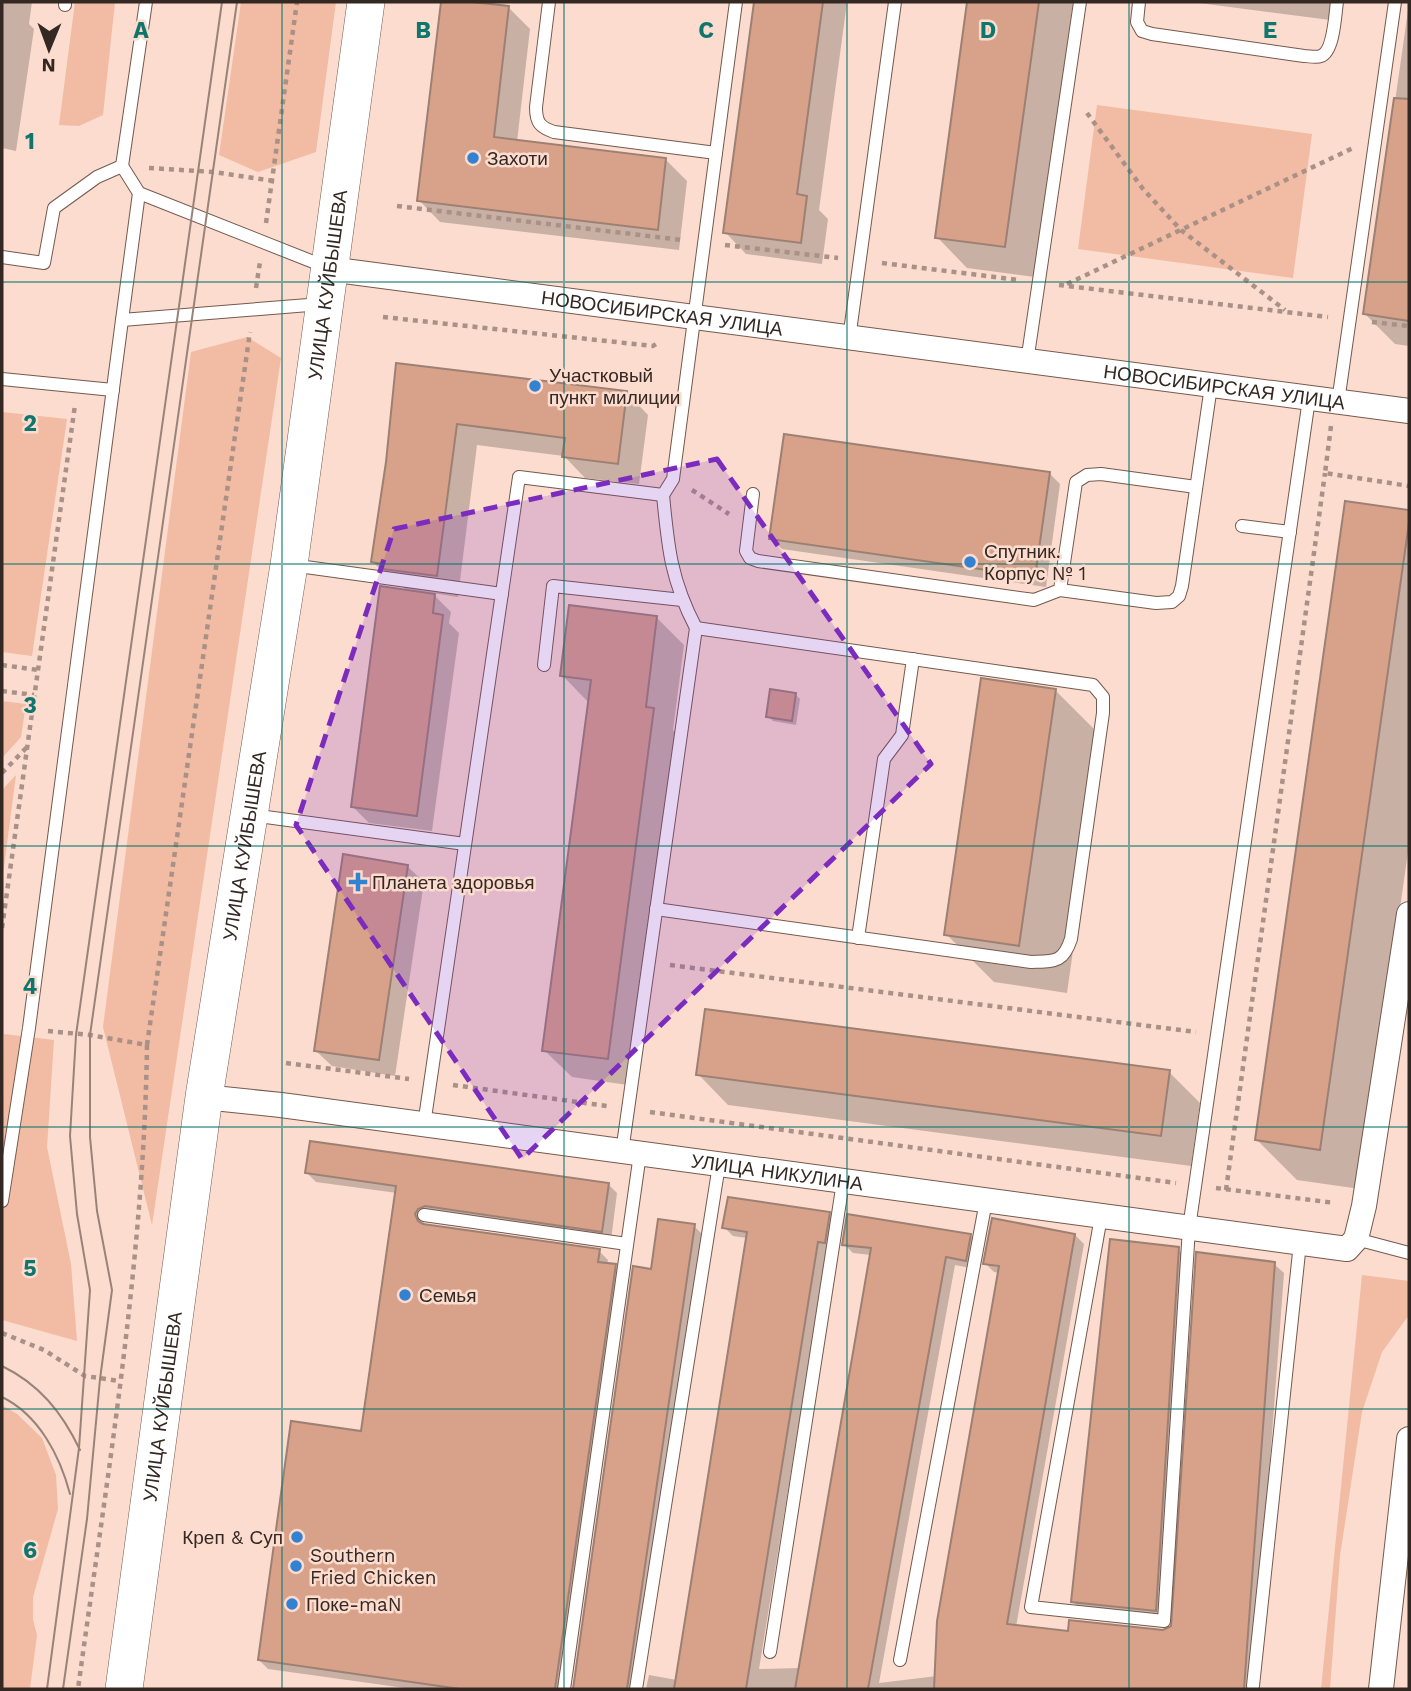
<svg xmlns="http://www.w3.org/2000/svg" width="1411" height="1691" viewBox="0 0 1411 1691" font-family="'Work Sans',sans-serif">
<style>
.green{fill:#f2bba3}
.shadow{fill:#0003}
.building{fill:#d8a189;stroke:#9d8074;stroke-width:2}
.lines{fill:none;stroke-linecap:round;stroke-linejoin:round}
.lane-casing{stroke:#74594e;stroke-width:14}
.street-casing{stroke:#74594e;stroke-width:26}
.secondary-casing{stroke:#74594e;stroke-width:38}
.path{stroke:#a99187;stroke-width:4.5;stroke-dasharray:5 5;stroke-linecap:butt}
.lane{stroke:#fff;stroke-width:12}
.street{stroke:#fff;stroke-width:24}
.secondary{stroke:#fff;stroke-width:37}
.tram{stroke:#998379;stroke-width:2}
.marked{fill:#7b2cbf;fill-opacity:0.2;stroke:#7b2cbf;stroke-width:5;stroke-dasharray:14 9;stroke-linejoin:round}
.grid{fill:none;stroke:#0f766e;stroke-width:2;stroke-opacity:0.55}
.poi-dot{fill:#3382d2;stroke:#fcdcce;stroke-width:2.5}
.labels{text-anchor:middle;stroke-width:5;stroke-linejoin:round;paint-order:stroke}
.poi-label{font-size:19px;fill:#342823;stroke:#fcdcce;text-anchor:start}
.street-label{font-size:19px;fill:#342823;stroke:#fcdcce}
.grid-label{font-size:23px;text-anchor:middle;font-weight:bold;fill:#0f766e;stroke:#fcdcce;stroke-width:5;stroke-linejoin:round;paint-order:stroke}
</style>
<rect width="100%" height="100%" fill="#fcdcce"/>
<!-- green -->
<g class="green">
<polygon points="75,2 115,2 103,115 79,126 59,125"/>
<polygon points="241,2 336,2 316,152 258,172 219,155"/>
<polygon points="1097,105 1312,134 1293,278 1078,249"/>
<polygon points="247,337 281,358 152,1225 103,1027 191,352"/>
<polygon points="2,412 67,419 32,656 2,652"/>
<polygon points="2,701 26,704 21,737 2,758"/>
<polygon points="16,775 2,882 2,790"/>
<polygon points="4,1034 54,1040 47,1147 71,1264 77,1341 2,1320"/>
<polygon points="1362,1275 1409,1281 1409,1315 1382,1352 1362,1412 1340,1556 1330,1689 1321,1689"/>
<polygon points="2,1405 17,1414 42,1438 56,1475 58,1509 33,1597 33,1620 37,1635 30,1689 2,1689"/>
</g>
<!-- shadow -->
<g class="shadow">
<polygon points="2,2 32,2 29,24 34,29 16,151 2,148"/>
<polygon points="443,2 509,8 530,29 517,142 666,160 687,181 679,250 440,222 419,200"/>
<polygon points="756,2 847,2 819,210 828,219 822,264 746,254 725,232"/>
<polygon points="969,2 1073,2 1035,277 967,268 937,237"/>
<polygon points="1191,2 1340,2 1338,21"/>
<polygon points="1409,3 1409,346 1395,344 1365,314"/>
<polygon points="398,365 627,393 648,415 639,484 585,478 564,456 477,445 458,597 432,593 451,612 449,623 459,633 432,831 369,823 353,807 408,592 400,584 394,583 373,562 388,462"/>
<polygon points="1050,474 1060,484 1046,587 782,549 771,539"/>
<polygon points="1347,503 1409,511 1409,845 1360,1189 1297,1180 1257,1140"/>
<polygon points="656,617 684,645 673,730 680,737 635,1086 572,1077 544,1050 589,703 562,675"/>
<polygon points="1055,690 1103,738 1067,993 994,982 946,934"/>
<polygon points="795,694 800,699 796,725 773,721 768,716"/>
<polygon points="407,866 424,882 395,1076 332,1066 315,1050"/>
<polygon points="1169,1072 1200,1103 1191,1166 728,1105 698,1074"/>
<polygon points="307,1173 608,1184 617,1193 611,1240 426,1218 423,1225 599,1251 608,1260 607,1265 615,1266 624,1275 565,1689 412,1689 268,1669 259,1660 362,1433 397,1193 316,1182"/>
<polygon points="829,1213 838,1222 827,1251 759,1669 800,1668 871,1255 853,1253 844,1244 970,1235 979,1244 975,1269 955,1265 879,1683 937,1676 1000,1273 994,1272 985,1263 1075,1235 1084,1244 1016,1627 1070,1633 1163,1631 1172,1628 1274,1264 1284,1273 1253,1689 646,1689 649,1675 677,1680 747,1238 733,1236 724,1227"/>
<polygon points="694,1226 703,1235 637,1689 575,1689 634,1268 653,1271"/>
<polygon points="1178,1249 1183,1254 1160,1615 1078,1607 1073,1602"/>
</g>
<!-- building -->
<g class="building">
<polygon points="441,2 472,2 509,6 494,137 666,158 658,230 417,201"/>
<polygon points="754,2 823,2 797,194 807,196 801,243 723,233"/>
<polygon points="967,2 1039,2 1005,247 935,238"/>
<polygon points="1394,98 1409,99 1409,321 1363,314"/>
<polygon points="396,363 627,391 618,464 562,457 565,438 457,424 437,576 382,569 383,564 371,562 386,462"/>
<polygon points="784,434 1050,472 1035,577 769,539"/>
<polygon points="1345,501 1409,510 1409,523 1320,1150 1255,1140"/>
<polygon points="380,586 435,594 433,613 443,615 417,816 351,807"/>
<polygon points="569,605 657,616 646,707 654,708 608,1059 542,1051 591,680 560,676"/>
<polygon points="981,678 1056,689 1019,946 944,935"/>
<polygon points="770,689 796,693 792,721 766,717"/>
<polygon points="343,854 408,865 379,1060 314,1051"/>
<polygon points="705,1009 1170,1070 1161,1136 696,1075"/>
<polygon points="310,1141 609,1183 602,1232 425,1206 418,1209 415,1214 418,1221 423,1224 600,1249 598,1262 616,1264 555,1689 460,1689 258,1660 291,1421 361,1431 396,1186 305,1173"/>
<polygon points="728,1197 830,1212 825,1243 818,1242 746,1689 674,1689 747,1232 722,1228"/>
<polygon points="847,1214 971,1234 966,1261 946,1257 868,1689 795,1689 871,1248 842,1245"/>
<polygon points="992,1218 1075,1234 1007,1624 1068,1631 1069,1620 1163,1630 1171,1626 1196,1252 1275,1262 1244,1689 934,1689 937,1621 999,1266 983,1264"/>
<polygon points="658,1219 695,1224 627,1689 573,1689 633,1266 651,1269"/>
<polygon points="1110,1239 1179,1247 1156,1611 1071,1602"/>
</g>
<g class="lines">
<defs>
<g id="lane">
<path d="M 1139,2 L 1137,22 L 1142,31 L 1152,34 L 1304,56 C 1309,56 1316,58 1321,56 C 1334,51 1335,15 1337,2"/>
<polyline points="65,5 65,2"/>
<polyline points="716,153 736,2"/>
<polyline points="122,166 146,2"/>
<polyline points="139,193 122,320 321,304"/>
<polyline points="2,257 44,263 54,208 97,177 122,166 139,193 326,267"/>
<polyline points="849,339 895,2"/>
<polyline points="1027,362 1080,2"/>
<polyline points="2,379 113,390"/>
<polyline points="1338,402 1395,2"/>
<polyline points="753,494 746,551 750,558 758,561 1034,600 1060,590 1156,603 1172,602 1179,596 1182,586 1211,386"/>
<polyline points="1242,526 1290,532"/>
<polyline points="291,565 502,594"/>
<polyline points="1060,590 1076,482 1087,475 1101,474 1196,487"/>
<polyline points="544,665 553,586 682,600"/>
<polyline points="251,815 465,844"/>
<path d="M 656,909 L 1031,962 C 1055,961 1063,963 1071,939 L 1103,713 L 1103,697 L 1093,685 L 696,628"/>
<polyline points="858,938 884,759 902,735 913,659"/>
<path d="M 424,1125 L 519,477 L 663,495 L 673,479 L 716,153 L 554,132 C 540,127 536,123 536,107 L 549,2"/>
<path d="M 622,1152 L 696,628 C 671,580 668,548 663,495"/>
<polyline points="2,1201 29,1028 122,320"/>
<polyline points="424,1215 627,1244"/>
<polyline points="1101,1217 1031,1607 1164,1621 1189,1228 1309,399"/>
<polyline points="1356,1239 1409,1253"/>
<polyline points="770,1652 843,1182"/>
<polyline points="900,1660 986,1201"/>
<polyline points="1253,1686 1300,1243"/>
<polyline points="564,1689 640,1154"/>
<polyline points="636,1689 719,1165"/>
</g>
<g id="street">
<path id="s1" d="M 329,269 L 1409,411"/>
<path id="s2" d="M 204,1097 L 281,1105 L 1347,1249 L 1356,1239 L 1364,1206 L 1409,914"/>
<polyline points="1381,1689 1409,1439"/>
</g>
<g id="secondary">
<path id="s3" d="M 124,1689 L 204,1097 L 289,565 L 366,2"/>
</g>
</defs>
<!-- lane casing -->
<use href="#lane" class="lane-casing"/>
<!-- street casing -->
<use href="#street" class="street-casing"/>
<!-- secondary casing -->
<use href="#secondary" class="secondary-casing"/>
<!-- path -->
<g class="path">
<polyline points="1087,113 1143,189 1181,230 1285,310"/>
<polyline points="149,168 214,172 274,181"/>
<polyline points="397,206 682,240"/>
<polyline points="266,223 297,2"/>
<polyline points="725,245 838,258"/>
<polyline points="882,263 1019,280"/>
<polyline points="1067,284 1353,148"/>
<polyline points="1059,285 1328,317"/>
<polyline points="256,288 260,262"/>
<polyline points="383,317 653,346 659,342"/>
<polyline points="1372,322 1409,326"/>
<polyline points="1331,426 1325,473 1409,486"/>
<polyline points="692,490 729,514"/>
<polyline points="2,665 38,670"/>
<polyline points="2,691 34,695"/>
<polyline points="2,773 28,746"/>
<polyline points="2,928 75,405"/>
<polyline points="670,965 1196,1032"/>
<path d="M 48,1031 L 90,1035 L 147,1045 C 144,1261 107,1476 78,1689"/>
<polyline points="147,1045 250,332"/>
<polyline points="286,1063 409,1079"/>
<polyline points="453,1085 607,1106"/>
<polyline points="650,1112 1176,1183"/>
<polyline points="1216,1188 1335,1203"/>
<polyline points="1226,1190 1325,473"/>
<polyline points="2,1333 44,1350 85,1376 120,1381"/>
</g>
<!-- lane -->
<use href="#lane" class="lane"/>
<!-- street -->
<use href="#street" class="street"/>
<!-- secondary -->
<use href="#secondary" class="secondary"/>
<!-- tram -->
<g class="tram">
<path d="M 2,1366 C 39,1384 62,1412 80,1450"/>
<path d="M 2,1397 C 39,1415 60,1456 70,1494"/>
<polyline points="47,1689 79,1448 90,1290 77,1214 70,1136 76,1035 222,2"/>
<polyline points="63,1689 87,1519 100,1379 112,1290 97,1211 90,1137 90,1035 237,2"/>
</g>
</g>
<!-- marked area -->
<path class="marked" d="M 717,459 L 931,764 L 522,1159 L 296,825 L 394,529 Z"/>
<!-- grid -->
<path class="grid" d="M 282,2 L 282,1689M 564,2 L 564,1689M 847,2 L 847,1689M 1129,2 L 1129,1689M 2,282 L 1409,282M 2,564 L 1409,564M 2,846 L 1409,846M 2,1127 L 1409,1127M 2,1409 L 1409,1409"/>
<!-- markers -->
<g class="poi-dot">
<circle cx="473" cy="158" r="7"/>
<circle cx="535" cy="386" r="7"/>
<circle cx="970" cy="562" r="7"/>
<path d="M354.5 871.5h7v7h7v7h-7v7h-7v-7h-7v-7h7z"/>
<circle cx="405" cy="1295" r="7"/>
<circle cx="297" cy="1537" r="7"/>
<circle cx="296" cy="1566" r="7"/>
<circle cx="292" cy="1604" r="7"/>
</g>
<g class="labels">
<!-- poi labels -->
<g class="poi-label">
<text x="487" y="165">Захоти</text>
<text x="549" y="382">Участковый<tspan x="549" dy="22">пункт милиции</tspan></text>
<text x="984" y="558">Спутник.<tspan x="984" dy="22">Корпус № 1</tspan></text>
<text x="372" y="889">Планета здоровья</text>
<text x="419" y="1302">Семья</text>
<text x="283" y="1544" text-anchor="end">Креп &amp; Суп</text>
<text x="310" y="1562">Southern<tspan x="310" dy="22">Fried Chicken</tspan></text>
<text x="306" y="1611">Поке-maN</text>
</g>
<!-- street labels -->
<g class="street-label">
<text dy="7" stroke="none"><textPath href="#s3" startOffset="1419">УЛИЦА КУЙБЫШЕВА</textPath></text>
<text dy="7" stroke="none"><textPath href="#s1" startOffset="336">НОВОСИБИРСКАЯ УЛИЦА</textPath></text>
<text dy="7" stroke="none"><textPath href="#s1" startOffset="903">НОВОСИБИРСКАЯ УЛИЦА</textPath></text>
<text dy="7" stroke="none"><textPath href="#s3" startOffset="852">УЛИЦА КУЙБЫШЕВА</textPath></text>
<text dy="7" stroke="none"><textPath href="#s2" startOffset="578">УЛИЦА НИКУЛИНА</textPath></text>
<text dy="7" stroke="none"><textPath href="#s3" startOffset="285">УЛИЦА КУЙБЫШЕВА</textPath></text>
</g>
</g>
<g class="grid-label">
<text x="141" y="38">A</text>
<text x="423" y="38">B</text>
<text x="706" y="38">C</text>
<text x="988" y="38">D</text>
<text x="1270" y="38">E</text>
<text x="30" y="149">1</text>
<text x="30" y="431">2</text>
<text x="30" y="713">3</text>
<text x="30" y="994">4</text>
<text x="30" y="1276">5</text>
<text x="30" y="1558">6</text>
</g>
<!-- border -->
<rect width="1411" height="1691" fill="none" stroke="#342823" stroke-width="7"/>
<!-- north arrow -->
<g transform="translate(49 49) rotate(181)" stroke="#fcdcce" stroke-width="5" paint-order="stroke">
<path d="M0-5L12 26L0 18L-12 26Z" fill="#342823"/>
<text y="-10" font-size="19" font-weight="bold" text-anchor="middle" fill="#342823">N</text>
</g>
</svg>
